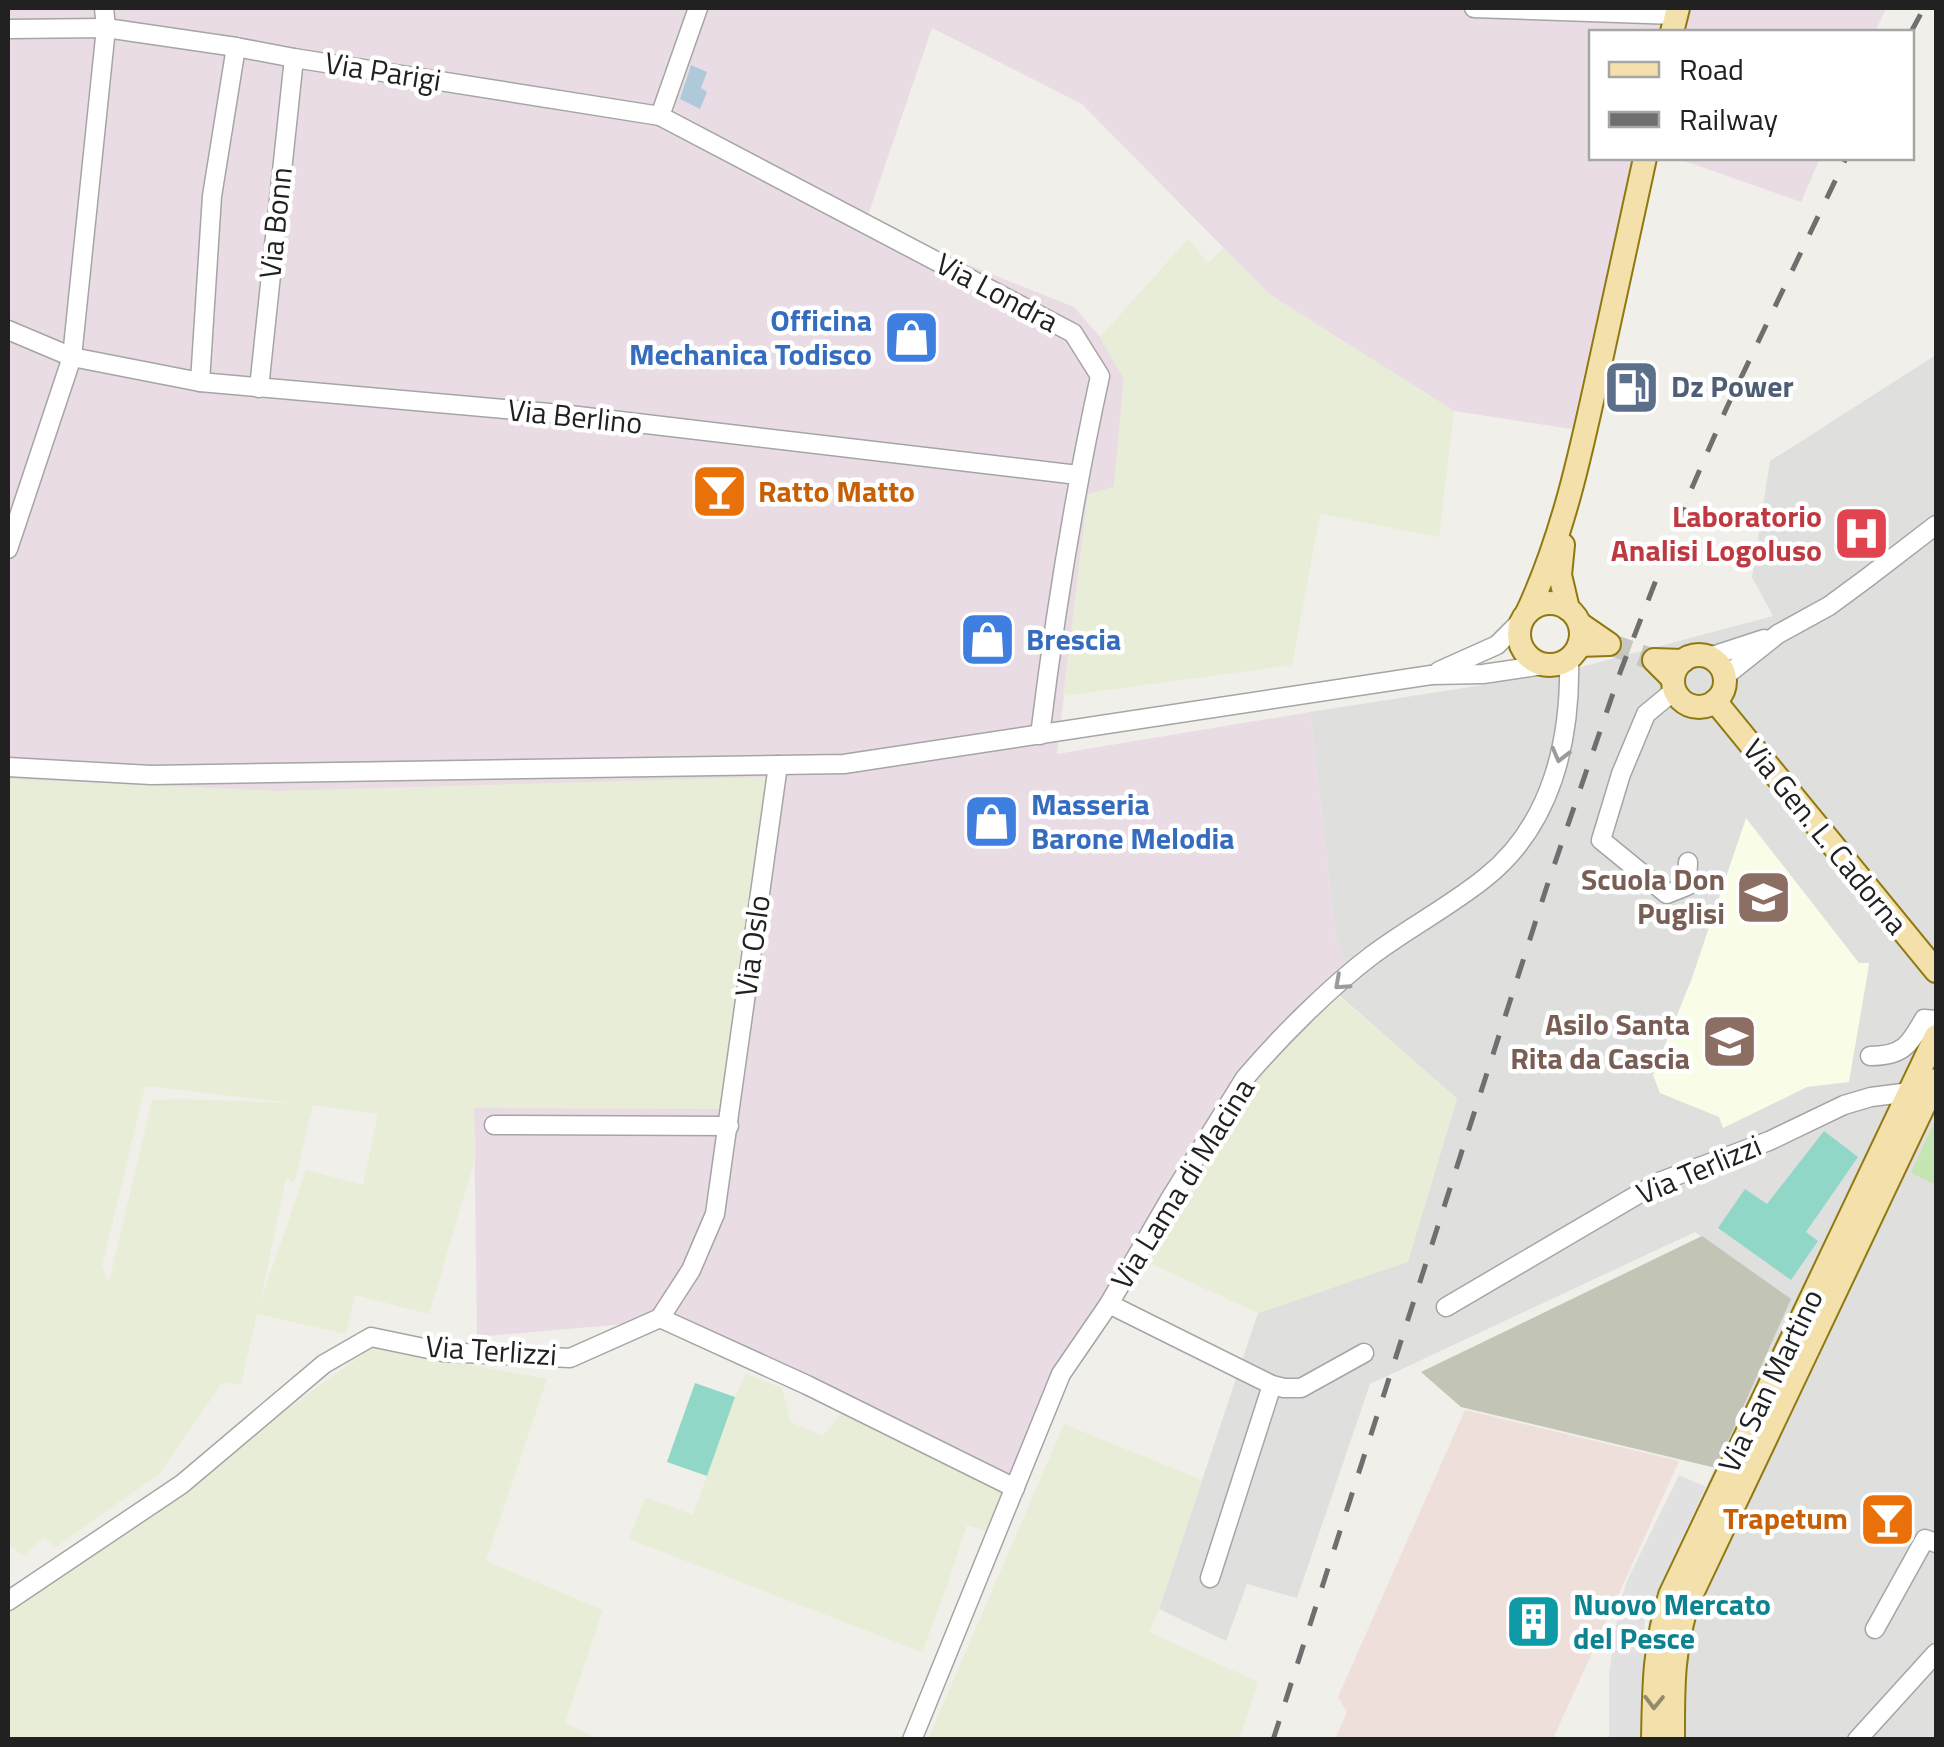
<svg xmlns="http://www.w3.org/2000/svg" width="1944" height="1747" viewBox="0 0 1944 1747" font-family="'Titillium Web',sans-serif">
<style>
.residential{fill:#dfdfde}
.commercial{fill:#efdfdb}
.industrial{fill:#e9dce4}
.education{fill:#f9fce6}
.construction{fill:#c2c5b5}
.farmland{fill:#e8edd7;fill-rule:evenodd}
.grass{fill:#c5e5b5}
.pitch{fill:#90d7c7}
.parking{fill:#e1e1e1}
.water{fill:#aec9d9}
.lines{fill:none;stroke-linecap:round;stroke-linejoin:round}
.major-tunnel{stroke:#c7c6c1;stroke-width:22;stroke-dasharray:22 11;stroke-linecap:butt}
.minor-casing{stroke:#a5a5a5;stroke-width:21}
.major-casing{stroke:#8f7910;stroke-width:26}
.minor{stroke:#fff;stroke-width:18}
.major{stroke:#f3e0ab;stroke-width:22}
.rail{stroke:#6f6f6f;stroke-width:5;stroke-dasharray:20 20;stroke-linecap:butt}
.oneway{stroke:#9b9b9b}
.oneway2{stroke:#948a6d}
.labels{text-anchor:middle;stroke-width:9;stroke-linejoin:round;paint-order:stroke}
.street-label{font-size:30px;fill:#212121;stroke:#fff}
.shop-label{font-size:30px;font-weight:bold;fill:#366cbe;stroke:#fff;text-anchor:start}
.service-label{font-size:30px;font-weight:bold;fill:#4e5e75;stroke:#fff;text-anchor:start}
.food-label{font-size:30px;font-weight:bold;fill:#c56008;stroke:#fff;text-anchor:start}
.health-label{font-size:30px;font-weight:bold;fill:#be3a42;stroke:#fff;text-anchor:end}
.education-label{font-size:30px;font-weight:bold;fill:#785e54;stroke:#fff;text-anchor:end}
.culture-label{font-size:30px;font-weight:bold;fill:#0d838f;stroke:#fff;text-anchor:start}
</style>
<rect width="100%" height="100%" fill="#f1efe9"/>
<!-- residential -->
<polygon class="residential" points="1936,355 1936,1739 1645,1739 1648,1622 1715,1467 1783,1294 1695,1232 1370,1384 1297,1598 1247,1584 1226,1641 1159,1609 1258,1313 1407,1262 1457,1099 1330,987 1346,962 1336,939 1310,712 1559,673 1773,616 1752,577 1770,461"/>
<!-- commercial -->
<polygon class="commercial" points="1465,1410 1679,1461 1553,1739 1335,1739 1347,1712 1338,1697"/>
<!-- industrial -->
<g class="industrial">
<polygon points="8,8 1886,8 1875,32 1592,32 1592,158 1633,158 1572,429 1454,411 1269,294 1082,104 932,28 865,224 1074,307 1100,337 1124,379 1114,487 1088,494 1057,754 1310,712 1336,939 1347,963 1330,987 1244,1069 1101,1304 1053,1369 1013,1479 681,1319 477,1337 474,1108 275,791 8,779"/>
<polygon points="1676,158 1820,158 1801,202"/>
</g>
<!-- education -->
<polygon class="education" points="1746,818 1859,963 1869,963 1868,971 1849,1082 1807,1087 1723,1128 1719,1117 1660,1093 1653,1075 1692,978"/>
<!-- construction -->
<polygon class="construction" points="1702,1236 1791,1299 1716,1468 1461,1407 1421,1372"/>
<!-- farmland -->
<g class="farmland">
<polygon points="1188,239 1208,263 1223,248 1269,294 1454,411 1439,537 1320,514 1292,665 1063,696 1088,494 1114,487 1124,379 1100,337"/>
<path d="M 766,777 L 724,1109 L 474,1108 L 476,1156 L 429,1314 L 355,1295 L 346,1334 L 257,1314 L 241,1384 L 222,1383 L 159,1474 L 56,1547 L 43,1538 L 24,1556 L 8,1544 L 8,779 L 275,791 ZM 145,1086 L 293,1103 L 179,1099 L 152,1100 L 109,1282 L 102,1267 ZM 313,1105 L 378,1114 L 363,1185 L 306,1170 L 260,1303 L 286,1178 L 294,1183 Z"/>
<polygon points="1336,994 1457,1098 1408,1262 1258,1313 1143,1260 1249,1086"/>
<polygon points="373,1347 547,1379 486,1561 603,1610 565,1723 599,1739 8,1739 8,1611"/>
<polygon points="746,1374 782,1388 791,1422 823,1436 841,1413 1005,1492 990,1532 967,1525 946,1589 922,1652 629,1539 645,1497 693,1515 735,1397"/>
<polygon points="1064,1424 1202,1480 1159,1609 1149,1632 1258,1682 1239,1739 928,1739"/>
</g>
<!-- grass -->
<polygon class="grass" points="1936,1118 1936,1178 1934,1184 1911,1173"/>
<!-- pitch -->
<g class="pitch">
<polygon points="1824,1131 1858,1157 1806,1232 1818,1241 1791,1280 1718,1228 1745,1189 1767,1204"/>
<polygon points="695,1383 735,1397 707,1476 667,1462"/>
</g>
<!-- parking -->
<polygon class="parking" points="1679,1475 1706,1487 1645,1618 1641,1739 1609,1739 1609,1673 1619,1607 1627,1581"/>
<!-- water -->
<polygon class="water" points="691,65 707,72 701,88 707,92 700,109 680,99"/>
<g class="lines">
<!-- major-tunnel -->
<polyline class="major-tunnel" points="1609,644 1654,660"/>
<defs>
<g id="minor">
<polyline points="1474,8 1676,15"/>
<path d="M 8,29 L 106,28 L 236,47 L 294,58 L 660,116 L 1073,333 L 1100,376 C 1074,495 1055,614 1040,735"/>
<polyline points="660,116 698,8"/>
<polyline points="8,330 72,357 200,382 561,414 1078,475"/>
<polyline points="200,382 212,196 236,47"/>
<polyline points="259,388 294,58"/>
<polyline points="8,549 72,357 106,28 104,8"/>
<polyline points="1709,657 1764,639"/>
<polyline points="1439,671 1497,645 1522,620"/>
<polyline points="1724,677 1778,634 1829,606 1867,578 1936,525"/>
<polyline points="1675,690 1646,714 1621,774 1601,840 1667,894 1687,886 1688,862"/>
<polyline points="8,767 151,775 844,764 1431,675 1483,674 1543,665"/>
<path d="M 1870,1056 C 1902,1056 1909,1046 1924,1019 L 1936,1020"/>
<polyline points="494,1125 729,1126"/>
<polyline points="1109,1304 1272,1385 1284,1388 1301,1388 1364,1353"/>
<polyline points="1446,1307 1659,1182 1769,1141 1844,1105 1871,1097 1910,1092"/>
<polyline points="660,1318 691,1270 715,1214 778,765"/>
<polyline points="1210,1578 1272,1385"/>
<polyline points="8,1601 182,1484 324,1364 371,1337 443,1352 570,1358 660,1318 807,1385 1015,1488"/>
<polyline points="1875,1629 1925,1539 1936,1543"/>
<path d="M 912,1740 L 1061,1374 L 1109,1304 L 1170,1199 L 1245,1078 C 1280,1037 1329,988 1371,956 C 1408,928 1449,907 1485,878 C 1552,825 1571,740 1569,659"/>
<polyline points="1857,1740 1936,1653"/>
</g>
<g id="major">
<polyline points="1672,32 1678,8"/>
<polyline points="1563,545 1560,575 1568,609"/>
<circle cx="1550" cy="634" r="31"/>
<path d="M 1527,613 C 1563,536 1581,452 1599,369 C 1615,298 1630,228 1645,158"/>
<polyline points="1579,645 1609,644 1580,624"/>
<circle cx="1699" cy="681" r="26"/>
<polyline points="1673,679 1654,660 1683,661"/>
<polyline points="1715,701 1936,971"/>
<path d="M 1653,1740 C 1654,1685 1654,1648 1670,1595 L 1936,1036"/>
<path d="M 1673,1740 C 1673,1688 1672,1652 1688,1602 L 1936,1080"/>
</g>
</defs>
<!-- minor casing -->
<use href="#minor" class="minor-casing"/>
<!-- major casing -->
<use href="#major" class="major-casing"/>
<!-- minor -->
<use href="#minor" class="minor"/>
<!-- major -->
<use href="#major" class="major"/>
<!-- rail -->
<g class="rail">
<polyline points="1911,32 1924,8"/>
<polyline points="1273,1740 1546,889 1621,670 1691,490 1727,407 1846,158"/>
</g>
</g>
<!-- one-way arrows -->
<defs><path id="oneway-chevron" d="M-2-3.5L2.5 0L-2 3.5" fill="none" stroke-width="1.6" stroke-linecap="round" stroke-linejoin="round" transform="scale(2.5)"/></defs>
<g class="oneway">
<use href="#oneway-chevron" transform="translate(1560 755) rotate(105)"/>
<use href="#oneway-chevron" transform="translate(1341 983) rotate(138)"/>
</g>
<use class="oneway2" href="#oneway-chevron" transform="translate(1654 1702) rotate(91)"/>
<!-- icons -->
<defs>
<symbol id="shop-square" viewBox="-11 -11 22 22"><rect x="-9" y="-9" width="18" height="18" rx="4" fill="#3f7fe0" stroke="#fff"/><path d="M-5-2.5h2.3a2.7 3.5 0 0 1 5.4 0H5L5.5 6h-11ZM-1.5-2.5h3a1.5 2.3 0 0 0-3 0Z" fill="#fff"/></symbol>
<symbol id="fuel-square" viewBox="-11 -11 22 22"><rect x="-9" y="-9" width="18" height="18" rx="4" fill="#5c6f8a" stroke="#fff"/><path d="M-5.5-6h7V0h2V4h1.3V-2.5L3-4.5l.8-.8L6-3V5H2.5V1h-1V6h-7ZM-4.2-4.7v3.2H.2V-4.7Z" fill="#fff"/></symbol>
<symbol id="bar-square" viewBox="-11 -11 22 22"><rect x="-9" y="-9" width="18" height="18" rx="4" fill="#e8710a" stroke="#fff"/><path d="M-6-5H6L.8 .8V4.5H3.5V6h-7V4.5H-.8V.8Z" fill="#fff"/></symbol>
<symbol id="hospital-square" viewBox="-11 -11 22 22"><rect x="-9" y="-9" width="18" height="18" rx="4" fill="#e0444e" stroke="#fff"/><path d="M-5-5h3v3.5h4V-5h3V5h-3V1.5h-4V5h-3Z" fill="#fff"/></symbol>
<symbol id="school-square" viewBox="-11 -11 22 22"><rect x="-9" y="-9" width="18" height="18" rx="4" fill="#8d6e63" stroke="#fff"/><path d="M0-5L7-2L0 1L-7-2ZM-4 1L0 2.5L4 1V4Q0 6-4 4Z" fill="#fff"/></symbol>
<symbol id="building-square" viewBox="-11 -11 22 22"><rect x="-9" y="-9" width="18" height="18" rx="4" fill="#0f9aa8" stroke="#fff"/><path d="M-4-6H4V6H1V3H-1V6H-4ZM-2.5-4.3h1.7v1.8h-1.7ZM.8-4.3h1.7v1.8H.8ZM-2.5-1h1.7V.8h-1.7ZM.8-1h1.7V.8H.8Z" fill="#fff"/></symbol>
</defs>
<g fill-rule="evenodd">
<use href="#shop-square" x="880" y="306" width="63" height="63"/>
<use href="#fuel-square" x="1600" y="356" width="63" height="63"/>
<use href="#bar-square" x="688" y="460" width="63" height="63"/>
<use href="#hospital-square" x="1830" y="502" width="63" height="63"/>
<use href="#shop-square" x="956" y="608" width="63" height="63"/>
<use href="#shop-square" x="960" y="790" width="63" height="63"/>
<use href="#school-square" x="1732" y="866" width="63" height="63"/>
<use href="#school-square" x="1698" y="1010" width="63" height="63"/>
<use href="#bar-square" x="1856" y="1488" width="63" height="63"/>
<use href="#building-square" x="1502" y="1590" width="63" height="63"/>
</g>
<g class="labels">
<!-- street labels -->
<g class="street-label">
<text transform="translate(383 72) rotate(9)" y="10">Via Parigi</text>
<text transform="translate(276 223) rotate(-84)" y="10">Via Bonn</text>
<text transform="translate(997 293) rotate(28)" y="10">Via Londra</text>
<text transform="translate(575 417) rotate(6)" y="10">Via Berlino</text>
<text transform="translate(1825 837) rotate(51)" y="10">Via Gen. L. Cadorna</text>
<text transform="translate(753 946) rotate(-82)" y="10">Via Oslo</text>
<text transform="translate(1699 1170) rotate(-23)" y="10">Via Terlizzi</text>
<text transform="translate(1183 1184) rotate(-58)" y="10">Via Lama di Macina</text>
<text transform="translate(491 1351) rotate(4)" y="10">Via Terlizzi</text>
<text transform="translate(1771 1381) rotate(-64)" y="10">Via San Martino</text>
</g>
<!-- shop labels -->
<g class="shop-label">
<text x="872" y="331" text-anchor="end">Officina<tspan x="872" dy="34">Mechanica Todisco</tspan></text>
<text x="1026" y="650">Brescia</text>
<text x="1031" y="815">Masseria<tspan x="1031" dy="34">Barone Melodia</tspan></text>
</g>
<!-- service labels -->
<g class="service-label">
<text x="1671" y="397">Dz Power</text>
</g>
<!-- food labels -->
<g class="food-label">
<text x="758" y="502">Ratto Matto</text>
<text x="1848" y="1529" text-anchor="end">Trapetum</text>
</g>
<!-- health labels -->
<g class="health-label">
<text x="1822" y="527">Laboratorio<tspan x="1822" dy="34">Analisi Logoluso</tspan></text>
</g>
<!-- education labels -->
<g class="education-label">
<text x="1725" y="890">Scuola Don<tspan x="1725" dy="34">Puglisi</tspan></text>
<text x="1690" y="1035">Asilo Santa<tspan x="1690" dy="34">Rita da Cascia</tspan></text>
</g>
<!-- culture labels -->
<g class="culture-label">
<text x="1573" y="1615">Nuovo Mercato<tspan x="1573" dy="34">del Pesce</tspan></text>
</g>
</g>
<!-- border -->
<rect width="1944" height="1747" fill="none" stroke="#212121" stroke-width="20"/>
<!-- legend -->
<rect x="1589" y="30" width="325" height="130" fill="#ffffff" stroke="#a6a6a6" stroke-width="2.5"/>
<rect x="1609" y="62" width="50" height="15" fill="#f3e0ab" stroke="#a6a6a6" stroke-width="2.5"/>
<text x="1679" y="80" font-size="30" fill="#212121">Road</text>
<rect x="1609" y="112" width="50" height="15" fill="#6f6f6f" stroke="#a6a6a6" stroke-width="2.5"/>
<text x="1679" y="130" font-size="30" fill="#212121">Railway</text>
</svg>
